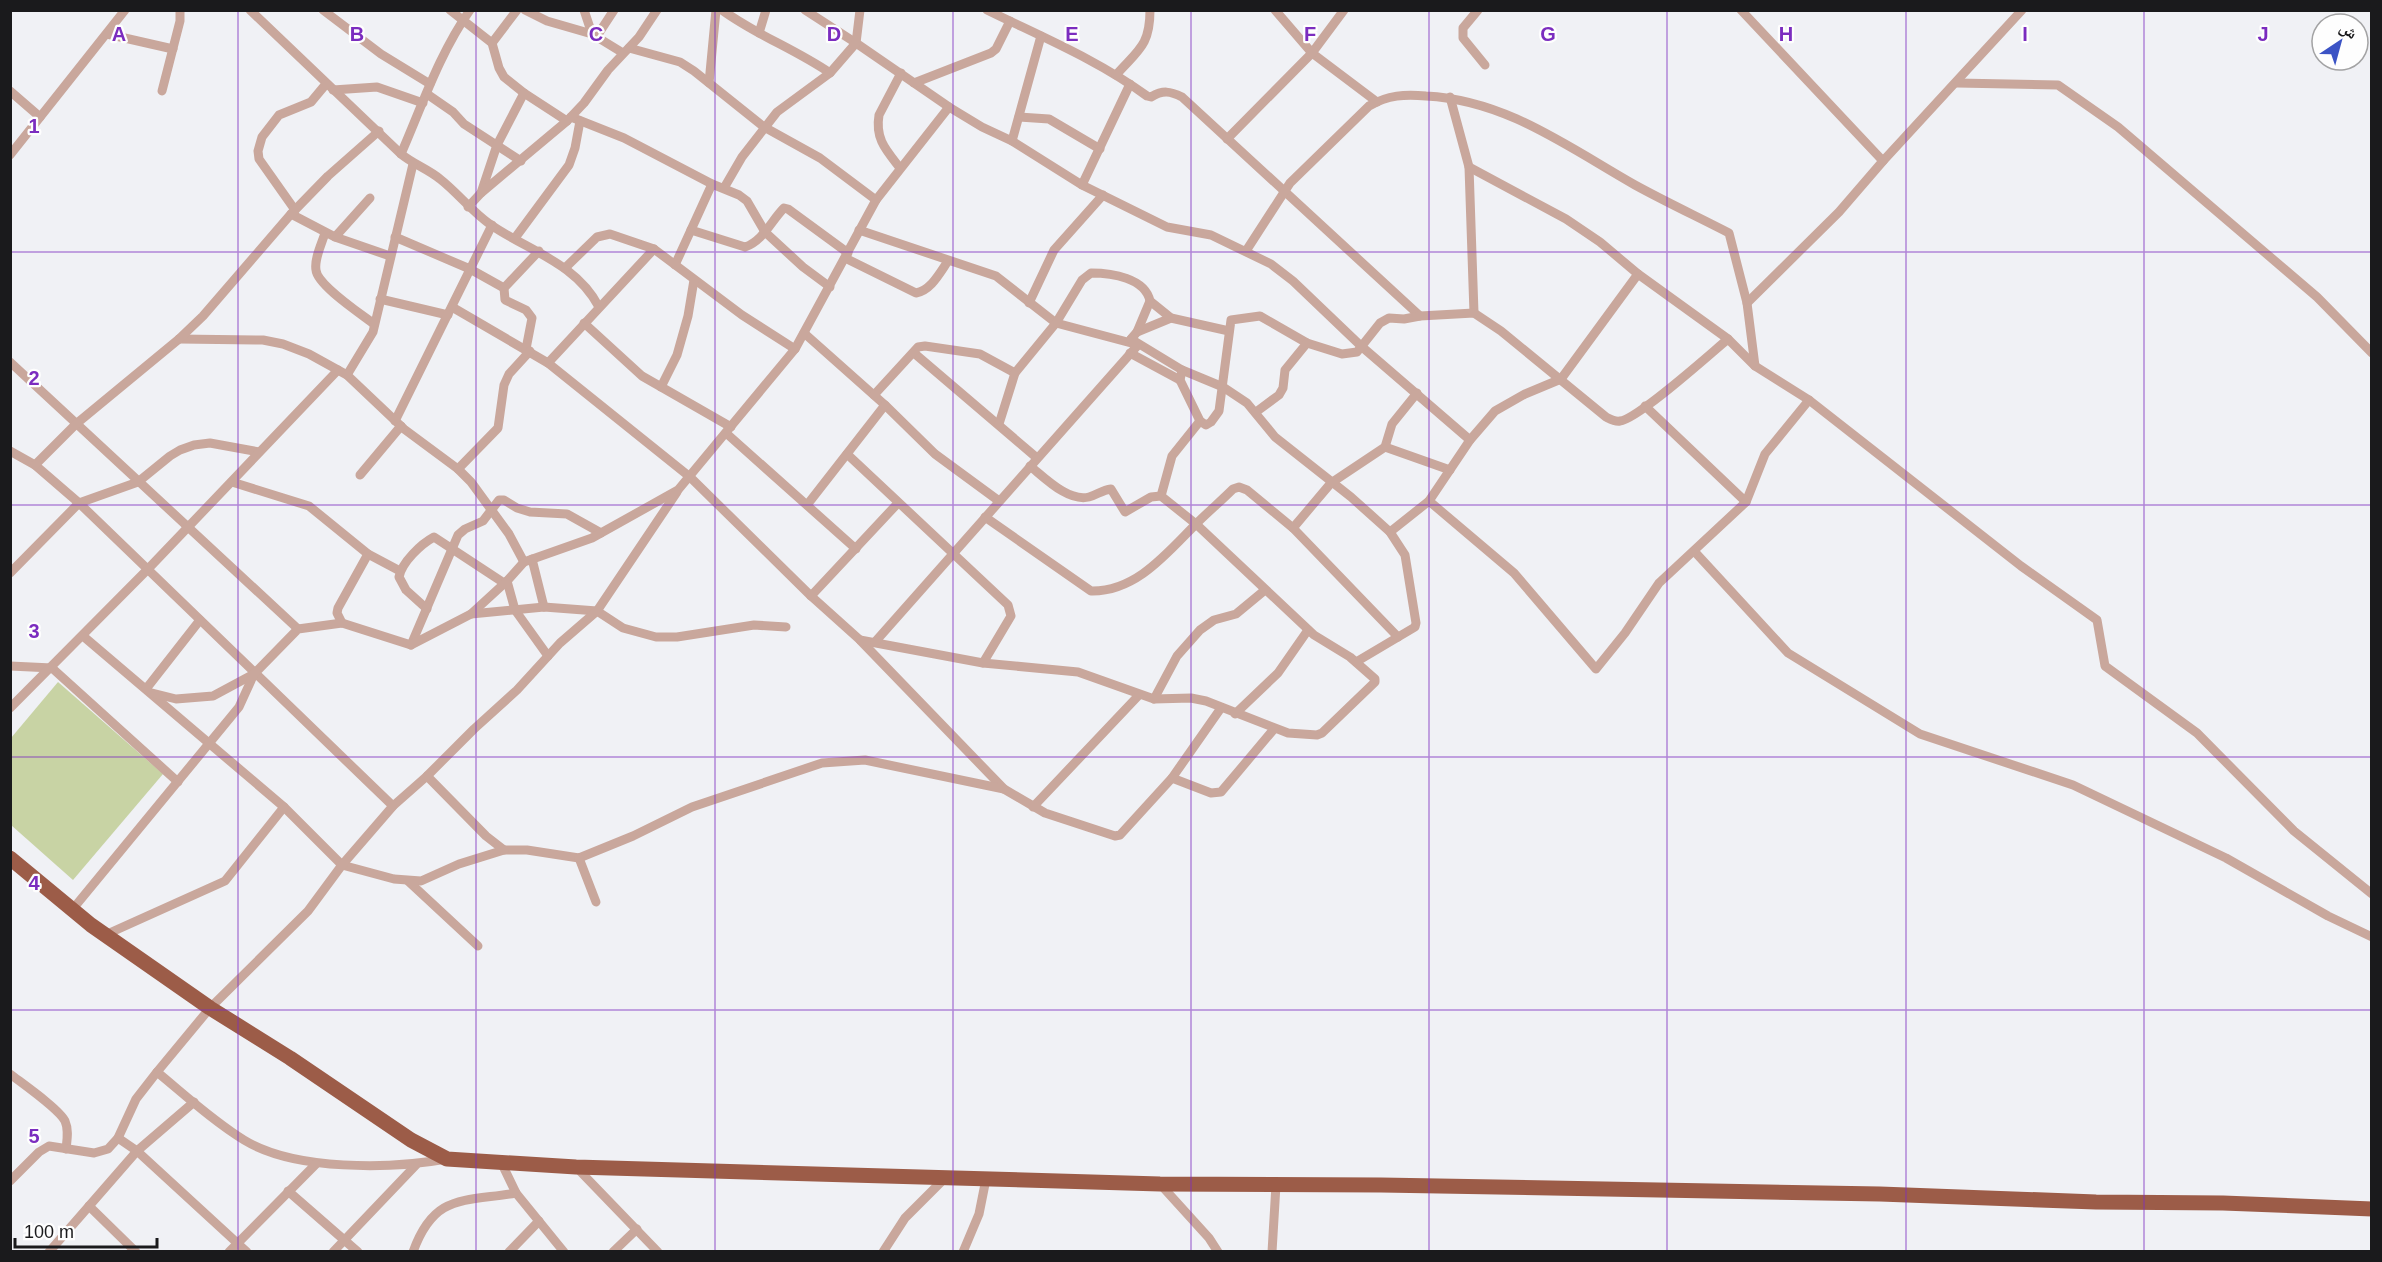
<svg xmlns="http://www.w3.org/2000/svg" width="2382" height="1262" viewBox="0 0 2382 1262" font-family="Arial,'Noto Naskh Arabic',sans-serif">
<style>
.green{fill:#c8d3a4}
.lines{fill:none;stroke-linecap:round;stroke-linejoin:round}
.minor{stroke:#c9a79c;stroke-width:9}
.trunk{stroke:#9c5c48;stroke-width:15}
.grid{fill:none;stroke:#7b2cbf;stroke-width:1.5;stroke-opacity:0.55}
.grid-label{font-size:20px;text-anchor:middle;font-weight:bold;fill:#7b2cbf;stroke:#fefefe;stroke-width:4.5;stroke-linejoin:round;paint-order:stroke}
</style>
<rect width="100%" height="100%" fill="#f0f1f5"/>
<!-- green -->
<polygon class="green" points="58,682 163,774 73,880 11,825 11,738"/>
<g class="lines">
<!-- minor -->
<g class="minor">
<path d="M 250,10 L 401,154 C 413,164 428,169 440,179 C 458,193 472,212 491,225 C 529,251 576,263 599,307"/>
<polyline points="323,10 381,54 430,84"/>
<polyline points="450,10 492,43 499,68 504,77 524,93 567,121"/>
<polyline points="525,10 547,21 592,34 623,53"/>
<polyline points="584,10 592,34"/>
<path d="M 722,10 C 756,35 795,49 830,73"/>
<polyline points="805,10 856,43 949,107 982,127 1012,141 1082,185 1167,227 1211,235 1271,264 1293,281 1361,346 1470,440"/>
<path d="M 987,10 C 1042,37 1098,60 1147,96 L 1151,97 C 1163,90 1170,91 1182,97 L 1420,316"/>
<polyline points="1275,10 1312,53 1377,102"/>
<polyline points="1478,10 1463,28 1463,38 1485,65"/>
<polyline points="1741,10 1883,161 1839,212 1747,303"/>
<polyline points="759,33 766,10"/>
<polyline points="107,34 173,49"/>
<polyline points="597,36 614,10"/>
<polyline points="492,43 517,10"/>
<polyline points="629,48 680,62 694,71 764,127 820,158 876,200"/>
<path d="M 1116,75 C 1138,50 1150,46 1150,10"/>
<polyline points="709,83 716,10"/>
<polyline points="914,83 991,53 996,49 1010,21"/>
<polyline points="1957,83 2058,85 2118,127 2317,297 2372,353"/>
<polyline points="333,90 377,87 423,103"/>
<polyline points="10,91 40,117"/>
<polyline points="162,91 180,21 180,10"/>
<polyline points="427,94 453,112 464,124 521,161"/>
<polyline points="1450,97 1469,167 1474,313"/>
<polyline points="571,117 624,138 712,184 739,195 747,201 765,232 803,267 830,287"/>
<polyline points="1019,117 1049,119 1100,149"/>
<polyline points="1227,139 1312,53 1344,10"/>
<polyline points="1012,141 1041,36"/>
<path d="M 401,154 C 422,106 439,54 470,10"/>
<polyline points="10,155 125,10"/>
<polyline points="1883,161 2022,10"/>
<polyline points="1469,167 1566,219 1600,242 1638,274 1728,339 1755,366 1809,400 2021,566 2097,620 2105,666 2197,733 2294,831 2372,894"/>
<path d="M 900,168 C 886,150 875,139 879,115 L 901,73"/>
<polyline points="1082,185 1130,84"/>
<polyline points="724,188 742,157 777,112 830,73 856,43 860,10"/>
<polyline points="481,193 497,145 524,93"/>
<polyline points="468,207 481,193 567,121 584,103 608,70 639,37 657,10"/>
<polyline points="295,210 259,159 258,151 262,137 279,115 311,102 326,84"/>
<polyline points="291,214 335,237 390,256"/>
<path d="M 691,230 L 745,247 C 763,241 771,221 784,208 L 788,209 L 848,253"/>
<polyline points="859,230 996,276 1056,323 1135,344"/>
<path d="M 325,233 C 322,243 314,259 316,270 C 317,285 361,314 374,324"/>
<polyline points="335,237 370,198"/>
<polyline points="395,237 470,269 504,288"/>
<polyline points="515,238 569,165 575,148 580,121"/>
<path d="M 1246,251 L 1290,183 L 1369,106 C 1388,95 1405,94 1426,96 C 1506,100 1568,147 1635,185 C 1666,202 1698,217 1729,233 L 1747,303 L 1755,366"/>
<path d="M 845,258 L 916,293 C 931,290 939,274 948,261"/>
<polyline points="675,265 712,184"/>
<polyline points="565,268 597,237 610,234 654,249 742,315 795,349"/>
<polyline points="380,299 448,315"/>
<polyline points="1029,303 1054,250 1103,195"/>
<polyline points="452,307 548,363 690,477 811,596 860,640 1004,789 1045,813 1115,836 1120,835 1172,778 1221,708"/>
<polyline points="584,323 642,376 731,427"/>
<polyline points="1137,332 1171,318"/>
<polyline points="804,333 885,405 935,454 999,501"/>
<polyline points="179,339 263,340 283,344 309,354 347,375 404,429 458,469 471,482 509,534 524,562"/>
<polyline points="1131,339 1182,370 1223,387 1247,403 1275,437 1351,497 1390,532 1405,555 1416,623 1415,627 1356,662"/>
<polyline points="526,349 532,318 526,310 505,300 504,288 539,251"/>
<polyline points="914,353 1037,458"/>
<polyline points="1130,353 1180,380"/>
<polyline points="10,362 298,629"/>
<polyline points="548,363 654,249"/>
<path d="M 1182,370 L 1180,380 L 1200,421 L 1206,425 L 1211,422 L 1219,411 L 1231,320 L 1260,316 L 1307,343 L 1342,354 L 1357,352 L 1380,323 L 1389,318 L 1404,319 L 1420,316 L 1474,313 L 1501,331 L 1606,417 C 1610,419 1615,422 1620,421 C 1638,419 1710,354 1728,339"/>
<polyline points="347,375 373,332 413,164"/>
<polyline points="661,387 677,355 688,316 694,280"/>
<polyline points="874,395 918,347 925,346 980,354 1015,373"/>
<polyline points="1645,406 1746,502"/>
<polyline points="1256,412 1279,395 1283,388 1285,370 1307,343"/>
<polyline points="395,421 492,225"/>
<path d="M 999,424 L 1015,373 L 1056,323 L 1082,280 L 1091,273 C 1112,273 1145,278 1150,301 L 1171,318 L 1229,331"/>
<polyline points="726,433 856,549"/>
<polyline points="1385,447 1450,470"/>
<polyline points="10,451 35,465 79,503 393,806"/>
<polyline points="847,454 1008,605 1011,616 983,663"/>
<polyline points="35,465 76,424 179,339 203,316 291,214 328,176 379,131"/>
<polyline points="458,469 498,428 504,385 509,374 530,351"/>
<polyline points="360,475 401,426"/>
<polyline points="232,482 309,506 368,554 400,571"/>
<polyline points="1161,496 1172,456 1200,421"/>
<polyline points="1429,501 1514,573 1596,669 1625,633 1659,583 1746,502 1765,454 1809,400"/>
<polyline points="807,505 885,405"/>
<path d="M 985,517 L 1091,591 C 1136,592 1167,553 1196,524 C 1208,512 1221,501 1233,489 L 1239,487 L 1247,490 L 1293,528 L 1331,483 L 1385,447 L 1392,424 L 1417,393"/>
<polyline points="1293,528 1398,637"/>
<polyline points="1390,532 1429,501 1470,440 1495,411 1525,394 1561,379 1638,274"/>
<polyline points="1694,551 1788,653 1920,734 2073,785 2226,858 2328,916 2372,937"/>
<polyline points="532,559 544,607"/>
<polyline points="10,573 79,503 138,482 170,456 180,450 194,445 210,443 259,452"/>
<polyline points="507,581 515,610 548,656"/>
<polyline points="811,596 898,503"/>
<path d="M 427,609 L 406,590 L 399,577 C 402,562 421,544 434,537 L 504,583"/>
<polyline points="471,614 544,607 597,611 623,628 656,637 677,637 754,625 786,627"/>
<polyline points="342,623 337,613 338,608 368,554"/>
<polyline points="83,636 284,807 342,865 394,879 421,881 459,864 504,850 527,850 579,858 633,836 692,807 822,763 865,760 1004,789"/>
<path d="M 860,640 L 983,663 L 1078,672 L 1154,699 L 1191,698 L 1206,701 L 1288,733 L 1317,735 L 1322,733 L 1375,682 L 1375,679 L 1350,657 L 1314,635 L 1196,524 L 1161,496 L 1151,497 L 1125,512 L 1111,489 C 1102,490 1097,495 1089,497 C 1068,502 1045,478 1030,466"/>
<polyline points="875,642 1138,345 1131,339 1137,332 1150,301"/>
<polyline points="411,645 458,535 465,529 483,521 499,500 504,500 517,508 530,512 567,514 601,533"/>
<polyline points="10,666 52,668 178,782"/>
<polyline points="146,689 200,620"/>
<polyline points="152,693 176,699 213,696 254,674"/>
<polyline points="1154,699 1177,656 1200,630 1214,620 1236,614 1265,590"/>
<polyline points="10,708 148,569 338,370"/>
<polyline points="1235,714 1278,673 1308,630"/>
<polyline points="427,776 486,836 504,850"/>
<polyline points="1172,778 1211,793 1221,792 1274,729"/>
<polyline points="1033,807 1139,695"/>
<polyline points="579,858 596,902"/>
<polyline points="408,881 478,946"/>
<polyline points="72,910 239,707 254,674 298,629 342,623 411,645 471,614 507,581 524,562 592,538 678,490 795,349 876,200 949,107"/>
<polyline points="105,935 225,881 284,807"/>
<path d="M 157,1072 C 185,1095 213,1121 244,1140 C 295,1171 390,1169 447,1159"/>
<path d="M 10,1074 C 23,1084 59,1109 65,1121 C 69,1130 67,1140 66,1149"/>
<polyline points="118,1138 137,1151 247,1252"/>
<polyline points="502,1164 516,1193 564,1252"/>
<polyline points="576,1167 658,1252"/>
<polyline points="10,1181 39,1152 49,1146 94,1153 108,1149 118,1138 136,1099 157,1072 210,1008 308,911 342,865 393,806 427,776 474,729 517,690 560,643 597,611 677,492"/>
<polyline points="1160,1184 1209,1238 1218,1252"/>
<polyline points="288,1191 358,1252"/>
<polyline points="89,1206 136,1252"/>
<polyline points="49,1252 137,1151 194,1102"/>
<polyline points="229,1252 316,1164"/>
<polyline points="333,1252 416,1165"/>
<path d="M 413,1252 C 434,1194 462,1202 516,1193"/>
<polyline points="509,1252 539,1221"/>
<polyline points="613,1252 637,1229"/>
<polyline points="883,1252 905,1218 945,1178"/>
<polyline points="963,1252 979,1214 986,1179"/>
<polyline points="1272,1252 1276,1185"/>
</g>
<!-- trunk -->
<polyline class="trunk" points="10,858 91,925 210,1008 290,1058 411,1140 447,1159 576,1167 1160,1184 1381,1185 1880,1194 2096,1202 2223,1203 2372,1209"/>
</g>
<!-- grid -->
<path class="grid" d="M 238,10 L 238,1252M 476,10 L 476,1252M 715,10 L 715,1252M 953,10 L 953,1252M 1191,10 L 1191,1252M 1429,10 L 1429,1252M 1667,10 L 1667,1252M 1906,10 L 1906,1252M 2144,10 L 2144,1252M 10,252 L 2372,252M 10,505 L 2372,505M 10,757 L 2372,757M 10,1010 L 2372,1010"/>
<g class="grid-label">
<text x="119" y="41">A</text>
<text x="357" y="41">B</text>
<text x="596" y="41">C</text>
<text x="834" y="41">D</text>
<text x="1072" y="41">E</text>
<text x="1310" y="41">F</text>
<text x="1548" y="41">G</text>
<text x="1786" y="41">H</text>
<text x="2025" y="41">I</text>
<text x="2263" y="41">J</text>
<text x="34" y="133">1</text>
<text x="34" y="385">2</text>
<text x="34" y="638">3</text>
<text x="34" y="890">4</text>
<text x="34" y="1143">5</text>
</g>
<!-- border -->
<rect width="2382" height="1262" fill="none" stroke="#1a1a1c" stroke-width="24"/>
<!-- north arrow -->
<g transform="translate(2340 42) rotate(36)"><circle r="28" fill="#fefefe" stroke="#a3a3a4" stroke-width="1.5"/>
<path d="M0-4.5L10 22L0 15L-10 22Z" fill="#3b53c5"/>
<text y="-9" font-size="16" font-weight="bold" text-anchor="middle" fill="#1a1a1c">ش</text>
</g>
<!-- scale -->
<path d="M15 1238v9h142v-9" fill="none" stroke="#1a1a1c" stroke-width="3"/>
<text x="24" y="1238" font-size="18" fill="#1a1a1c" stroke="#fefefe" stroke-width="4.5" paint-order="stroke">100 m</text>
</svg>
